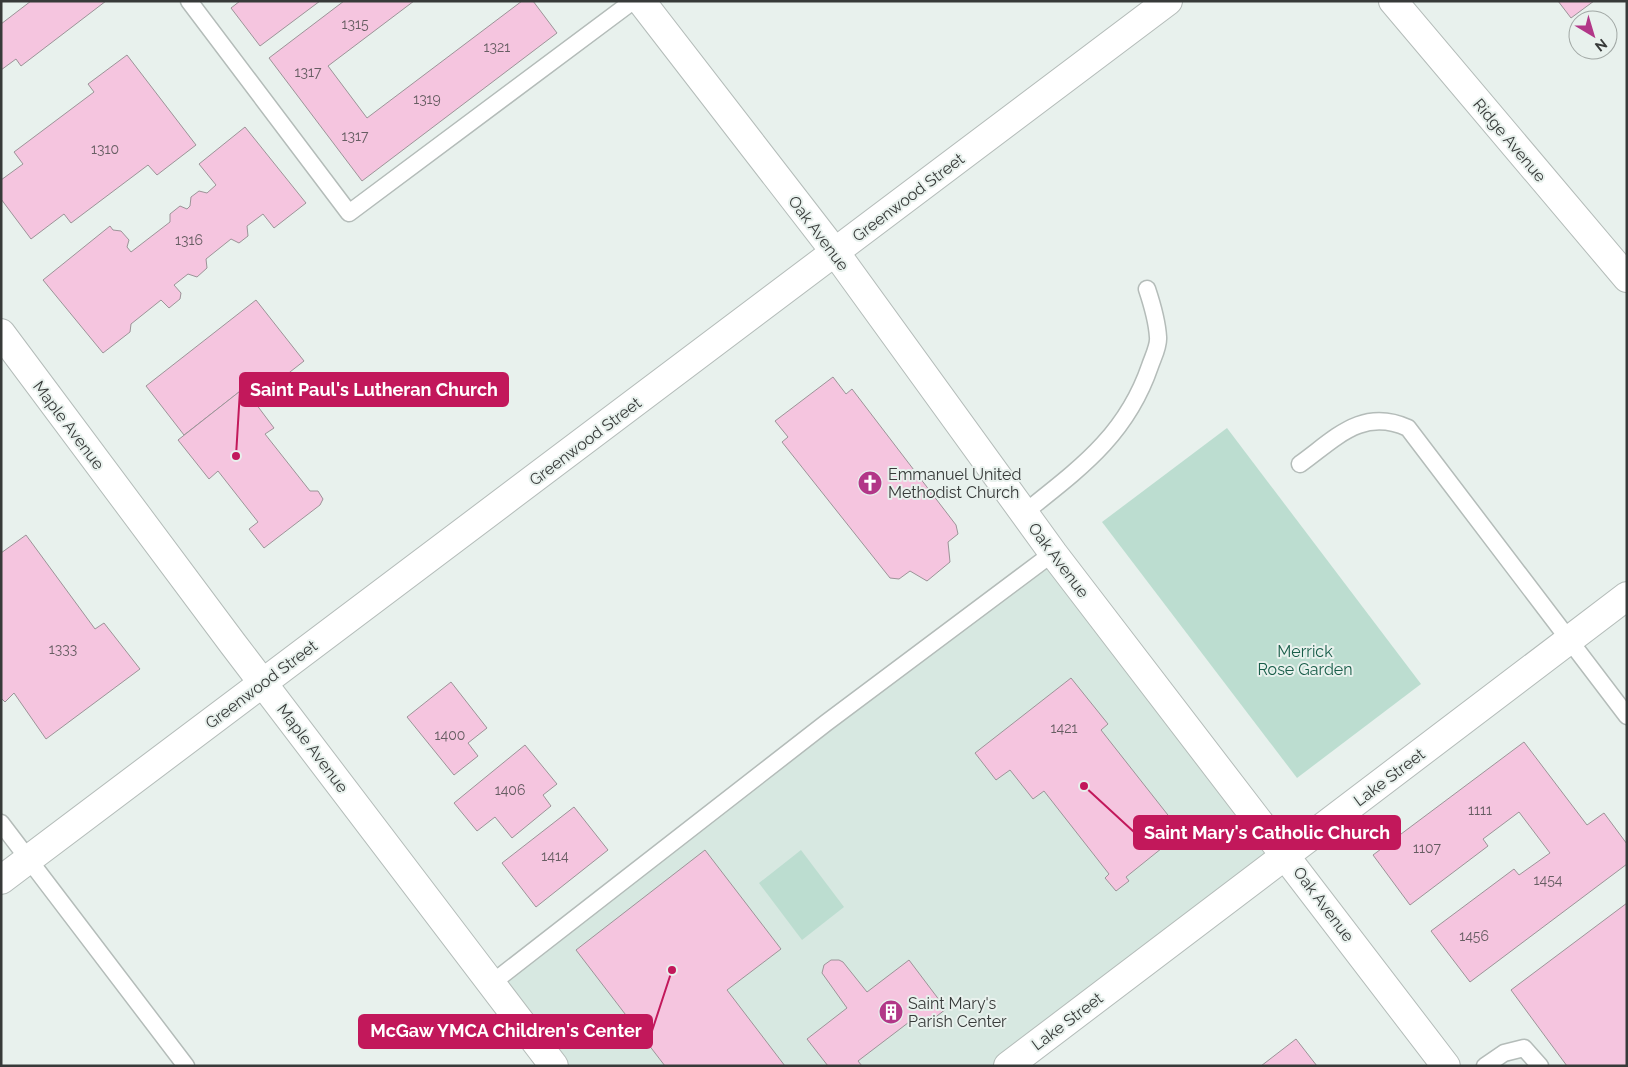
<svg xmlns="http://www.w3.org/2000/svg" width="1628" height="1067" viewBox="0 0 1628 1067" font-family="Raleway,sans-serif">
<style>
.built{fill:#d7e8e1}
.green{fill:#bcddd0}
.building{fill:#f5c5df;stroke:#9c9498}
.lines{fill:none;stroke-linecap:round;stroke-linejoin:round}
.service-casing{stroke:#b4bcb9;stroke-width:19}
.minor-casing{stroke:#b4bcb9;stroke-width:30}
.tertiary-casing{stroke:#b4bcb9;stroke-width:30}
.secondary-casing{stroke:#b4bcb9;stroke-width:30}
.service{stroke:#fff;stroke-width:16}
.minor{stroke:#fff;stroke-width:28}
.tertiary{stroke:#fff;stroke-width:28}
.secondary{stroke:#fff;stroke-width:28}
.labels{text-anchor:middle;stroke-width:4;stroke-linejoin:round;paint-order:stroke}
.number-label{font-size:14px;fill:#665d62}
.street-label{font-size:16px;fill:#373a39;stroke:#e8f1ed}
.poi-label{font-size:16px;fill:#373a39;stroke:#e8f1ed;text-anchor:start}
.park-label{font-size:16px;fill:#185d49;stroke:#e8f1ed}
.leader{fill:none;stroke:#c2185b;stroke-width:2}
.callout-dot{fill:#c2185b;stroke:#e8f1ed;stroke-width:2}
.callout{fill:#c2185b;stroke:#c2185b;stroke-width:2}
.callout-label{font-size:18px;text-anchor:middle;font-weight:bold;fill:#fff}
</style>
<rect width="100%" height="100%" fill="#e8f1ed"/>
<!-- built -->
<polygon class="built" points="1053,553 1286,854 1008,1066 554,1066 492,983"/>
<!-- green -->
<g class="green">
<polygon points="1227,428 1421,684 1297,778 1102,522"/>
<polygon points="801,850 844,907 802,940 759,883"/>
</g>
<!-- building -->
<g class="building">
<polygon points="31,1 106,1 21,66 16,59 1,70 1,24"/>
<polygon points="240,1 320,1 260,46 231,8"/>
<polygon points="344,1 414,1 328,66 367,118 522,1 533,1 557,33 362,181 269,58"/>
<polygon points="1558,1 1594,1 1571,18"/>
<polygon points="127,55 196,145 157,175 148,165 71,223 64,214 31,239 1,199 1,180 23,164 14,152 94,92 88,84"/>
<polygon points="245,127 306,203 274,228 263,214 247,226 248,236 239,243 231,239 206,259 207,268 197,277 188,274 174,285 181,293 180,299 169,308 161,300 131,324 130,332 103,353 43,280 110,226 113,230 121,231 129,240 127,247 131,252 170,222 170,214 180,206 187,209 190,206 191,197 199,191 207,193 216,185 199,164"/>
<polygon points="256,300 304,361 267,390 257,378 184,435 146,386"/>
<polygon points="833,377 846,394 852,389 956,525 958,534 948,542 950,562 927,581 910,571 899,579 890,578 782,442 788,437 775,421"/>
<polygon points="244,388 274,428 265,434 310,491 318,491 323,499 320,505 264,548 249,529 258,522 218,471 209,479 178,440"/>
<polygon points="26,535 95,629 104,623 140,669 46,739 14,693 5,702 1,698 1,553"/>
<polygon points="1071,678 1108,724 1101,730 1175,824 1180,820 1191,833 1176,845 1172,840 1126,877 1129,881 1116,891 1105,878 1109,874 1044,791 1033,799 1010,770 996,780 975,753"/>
<polygon points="451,682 487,728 468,743 478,756 454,775 407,717"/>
<polygon points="1524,742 1587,825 1604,813 1627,844 1627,864 1470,982 1431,931 1514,869 1519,875 1550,853 1519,812 1483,839 1488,846 1410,905 1373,855"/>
<polygon points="525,745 557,784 543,795 551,806 512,838 495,817 477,831 454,803"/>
<polygon points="574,807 608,850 536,907 502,863"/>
<polygon points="705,850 781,949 727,990 785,1066 665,1066 576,950"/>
<polygon points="1627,903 1627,1066 1567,1066 1511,990"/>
<polygon points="831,960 839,960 843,962 867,992 909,960 946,1009 924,1026 917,1016 858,1061 862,1066 828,1066 807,1039 847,1008 822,973 824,965"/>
<polygon points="1296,1039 1317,1066 1261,1066"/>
</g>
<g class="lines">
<defs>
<g id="service">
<polyline points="189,1 349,213 633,1"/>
<path d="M 1300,464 C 1335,439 1362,407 1408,428 L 1627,716"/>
<path d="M 1024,513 C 1079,469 1126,436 1150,366 C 1153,357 1159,346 1158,337 C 1157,320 1152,304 1147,289"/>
<polyline points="1,823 186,1066"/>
<polyline points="492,983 826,723 1053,553"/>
<polyline points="1485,1066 1504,1053 1524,1048 1540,1066"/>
</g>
<g id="minor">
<polyline points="1,333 233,644 554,1066"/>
<polyline points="1,880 1168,1"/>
</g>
<g id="tertiary">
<polyline points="641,1 835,252 1053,553 1446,1066"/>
<polyline points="1008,1066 1627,596"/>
</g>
<polyline id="secondary" points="1393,1 1627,278"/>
</defs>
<!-- service casing -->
<use href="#service" class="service-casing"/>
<!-- minor casing -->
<use href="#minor" class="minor-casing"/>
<!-- tertiary casing -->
<use href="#tertiary" class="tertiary-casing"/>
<!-- secondary casing -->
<use href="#secondary" class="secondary-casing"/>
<!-- service -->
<use href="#service" class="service"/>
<!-- minor -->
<use href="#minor" class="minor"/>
<!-- tertiary -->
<use href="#tertiary" class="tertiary"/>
<!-- secondary -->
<use href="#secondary" class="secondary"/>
</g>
<!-- icons -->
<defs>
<symbol id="church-disc" viewBox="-11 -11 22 22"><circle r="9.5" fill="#b23788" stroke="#e8f1ed"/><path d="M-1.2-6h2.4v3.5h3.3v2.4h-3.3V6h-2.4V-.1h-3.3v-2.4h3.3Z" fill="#fff"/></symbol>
<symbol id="building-disc" viewBox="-11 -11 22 22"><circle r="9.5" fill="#b23788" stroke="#e8f1ed"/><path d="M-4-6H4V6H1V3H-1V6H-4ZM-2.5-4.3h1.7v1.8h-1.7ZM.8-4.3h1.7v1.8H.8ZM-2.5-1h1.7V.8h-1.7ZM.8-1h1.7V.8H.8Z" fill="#fff"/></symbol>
</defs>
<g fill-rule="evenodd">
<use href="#church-disc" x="856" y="469" width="28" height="28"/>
<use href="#building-disc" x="877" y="998" width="28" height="28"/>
</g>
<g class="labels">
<!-- number labels -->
<g class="number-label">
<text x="355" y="29">1315</text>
<text x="497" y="52">1321</text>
<text x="308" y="77">1317</text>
<text x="427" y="104">1319</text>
<text x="355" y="141">1317</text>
<text x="105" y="154">1310</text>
<text x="189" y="245">1316</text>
<text x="63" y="654">1333</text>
<text x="1064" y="733">1421</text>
<text x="450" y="740">1400</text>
<text x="510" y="795">1406</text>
<text x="1480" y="815">1111</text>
<text x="1427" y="853">1107</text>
<text x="555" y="861">1414</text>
<text x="1548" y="885">1454</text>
<text x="1474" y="941">1456</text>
</g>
<!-- street labels -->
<g class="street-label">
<text transform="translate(1510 140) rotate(50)" y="6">Ridge Avenue</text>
<text transform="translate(908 197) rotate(-37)" y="6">Greenwood Street</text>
<text transform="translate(819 233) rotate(53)" y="6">Oak Avenue</text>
<text transform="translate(69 425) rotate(53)" y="6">Maple Avenue</text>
<text transform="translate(585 441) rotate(-37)" y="6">Greenwood Street</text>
<text transform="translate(1059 560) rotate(53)" y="6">Oak Avenue</text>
<text transform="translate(261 684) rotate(-37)" y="6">Greenwood Street</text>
<text transform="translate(313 748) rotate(53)" y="6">Maple Avenue</text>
<text transform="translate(1389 777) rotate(-37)" y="6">Lake Street</text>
<text transform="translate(1324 904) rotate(53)" y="6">Oak Avenue</text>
<text transform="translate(1067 1021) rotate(-37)" y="6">Lake Street</text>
</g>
<!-- poi labels -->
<g class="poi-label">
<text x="888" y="480">Emmanuel United<tspan x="888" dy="18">Methodist Church</tspan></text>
<text x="908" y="1009">Saint Mary's<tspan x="908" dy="18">Parish Center</tspan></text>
</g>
<!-- park labels -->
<g class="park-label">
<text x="1305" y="657">Merrick<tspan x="1305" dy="18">Rose Garden</tspan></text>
</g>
</g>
<!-- callouts -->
<path class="leader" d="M236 456L240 390M1084 786L1134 832M672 970L652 1031"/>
<g class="callout-dot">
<circle cx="236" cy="456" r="5"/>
<circle cx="1084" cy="786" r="5"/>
<circle cx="672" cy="970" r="5"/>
</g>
<g class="callout">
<rect x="240" y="373" width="268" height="33" rx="5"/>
<rect x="1134" y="816" width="266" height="33" rx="5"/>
<rect x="359" y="1015" width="293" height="33" rx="5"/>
</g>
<g class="callout-label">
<text x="374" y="396">Saint Paul's Lutheran Church</text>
<text x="1267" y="839">Saint Mary's Catholic Church</text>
<text x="506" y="1037">McGaw YMCA Children's Center</text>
</g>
<!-- border -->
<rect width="1628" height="1067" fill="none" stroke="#373a39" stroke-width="5"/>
<!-- north arrow -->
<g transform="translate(1593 35) rotate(142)"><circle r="24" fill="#e8f1ed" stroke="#a1a8a5"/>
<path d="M0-4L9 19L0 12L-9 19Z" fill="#b23788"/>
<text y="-8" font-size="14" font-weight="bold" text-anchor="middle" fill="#373a39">N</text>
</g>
</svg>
